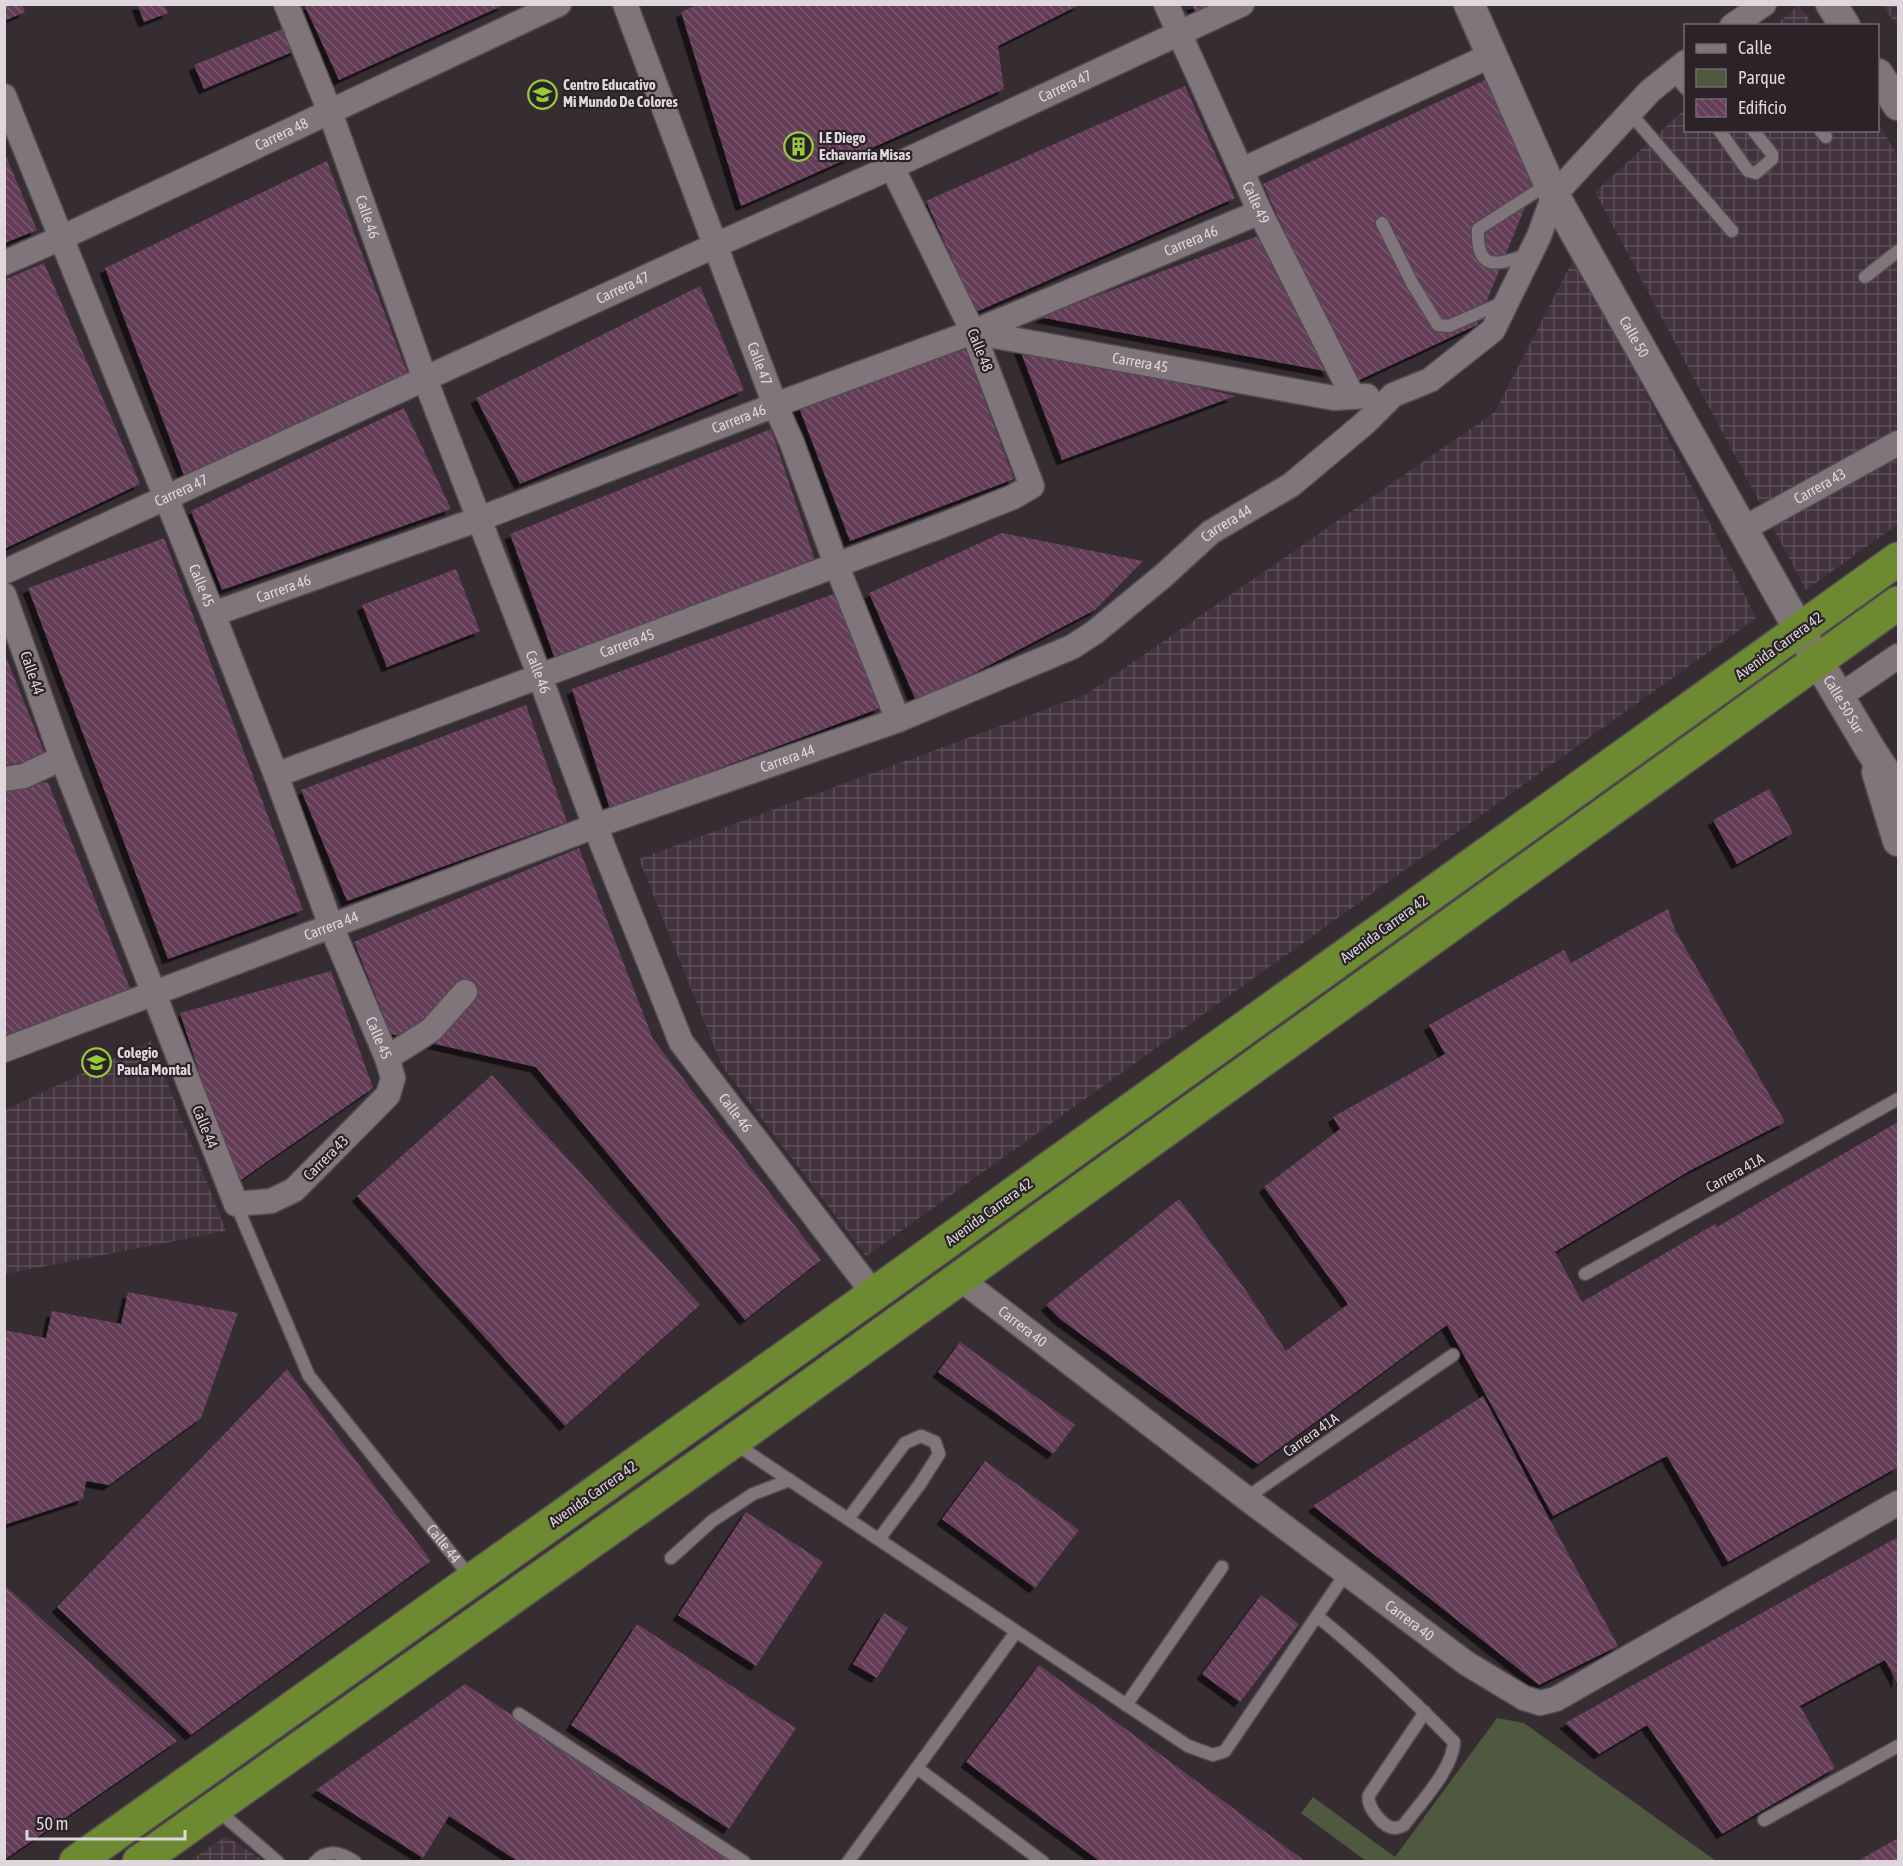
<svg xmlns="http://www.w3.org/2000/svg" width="1903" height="1866" viewBox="0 0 1903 1866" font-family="'Asap Condensed',sans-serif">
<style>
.industrial{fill:url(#industrial-grid)}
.green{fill:#4e5940}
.building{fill:url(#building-back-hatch);filter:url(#shadow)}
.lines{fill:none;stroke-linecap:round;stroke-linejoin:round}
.service-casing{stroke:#534c50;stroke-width:15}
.minor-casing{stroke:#534c50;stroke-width:27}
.tertiary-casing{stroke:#534c50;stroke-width:33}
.trunk-casing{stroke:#534c50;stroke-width:36}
.service{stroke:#80757b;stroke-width:12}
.minor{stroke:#80757b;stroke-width:24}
.tertiary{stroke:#80757b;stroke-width:30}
.trunk{stroke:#6d8a32;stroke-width:33}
.labels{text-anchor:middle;stroke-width:4.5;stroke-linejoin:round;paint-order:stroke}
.poi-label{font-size:15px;font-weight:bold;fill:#ded8dc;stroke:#2c2328;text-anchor:start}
.street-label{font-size:15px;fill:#ded8dc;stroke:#2c2328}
</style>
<defs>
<pattern id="industrial-grid" width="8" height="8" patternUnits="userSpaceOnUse" patternTransform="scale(1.5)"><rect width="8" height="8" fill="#42333c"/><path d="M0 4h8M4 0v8" fill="none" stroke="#5d5058"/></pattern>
<pattern id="building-back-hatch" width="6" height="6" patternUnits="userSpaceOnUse" patternTransform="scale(1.5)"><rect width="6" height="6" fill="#643d57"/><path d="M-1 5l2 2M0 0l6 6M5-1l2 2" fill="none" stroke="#7a586f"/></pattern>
<filter id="shadow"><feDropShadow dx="-5.5" dy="5.5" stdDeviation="0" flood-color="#0009"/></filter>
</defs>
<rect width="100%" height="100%" fill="#362d32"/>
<!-- industrial -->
<g class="industrial">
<polygon points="1799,5 1813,25 1776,25"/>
<polygon points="1882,5 1898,5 1898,27"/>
<polygon points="1685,109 1686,130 1878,130 1878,124 1898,156 1898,524 1806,590 1595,192"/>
<polygon points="1577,252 1756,618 866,1256 722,1066 639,859 1087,694 1495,412"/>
<polygon points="151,1041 226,1231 5,1274 5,1110"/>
<polygon points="226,1836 264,1861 190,1861"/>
</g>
<!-- green -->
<polygon class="green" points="1497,1718 1524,1723 1716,1861 1366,1861 1301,1813 1313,1797 1395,1857"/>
<!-- building -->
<g class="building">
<polygon points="4,4 22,4 25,12 4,21"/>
<polygon points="137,4 164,4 168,13 144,22"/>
<polygon points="304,4 506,4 339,80"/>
<polygon points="699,4 1081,4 998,46 1004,89 741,206 681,12"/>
<polygon points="1192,4 1214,4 1196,14"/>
<polygon points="287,27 297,50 204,89 194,65"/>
<polygon points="1485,80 1536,180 1477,325 1353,383 1263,184"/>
<polygon points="1185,86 1235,198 976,312 926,201"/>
<polygon points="5,154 37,230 5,243"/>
<polygon points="327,161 411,383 188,486 105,268"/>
<polygon points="1263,234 1330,372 1039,317"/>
<polygon points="44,263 140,484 4,549 4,280"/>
<polygon points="700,286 744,390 520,484 476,398"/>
<polygon points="1017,342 1235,396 1062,460"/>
<polygon points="963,343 1014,479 850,541 798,405"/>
<polygon points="404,408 451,509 222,590 191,511"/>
<polygon points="771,429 815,560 555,659 510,534"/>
<polygon points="1002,533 1143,561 1095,610 917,703 869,593"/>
<polygon points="164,538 303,910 168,959 28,588"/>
<polygon points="456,569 480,631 387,667 362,605"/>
<polygon points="836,593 880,708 610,809 572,689"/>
<polygon points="4,655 5,655 47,759 4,765"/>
<polygon points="526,705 567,822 347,901 301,790"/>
<polygon points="48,782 131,991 4,1040 4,790"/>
<polygon points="1769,789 1793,833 1737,864 1713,820"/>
<polygon points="579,848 653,1039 821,1260 745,1320 536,1067 391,1034 354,942"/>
<polygon points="1668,909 1675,930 1785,1122 1689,1171 1555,1252 1582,1302 1715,1224 1717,1227 1898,1122 1898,1467 1728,1562 1667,1456 1553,1516 1447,1325 1258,1464 1060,1319 1046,1305 1179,1199 1242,1285 1286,1351 1348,1304 1264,1187 1340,1129 1333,1117 1445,1054 1429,1025 1564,950 1571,963"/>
<polygon points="331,971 373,1088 235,1184 180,1013"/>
<polygon points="492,1075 700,1305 565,1426 357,1196"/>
<polygon points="128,1292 238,1313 201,1418 109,1485 86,1481 83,1499 4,1525 4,1330 46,1338 52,1311 121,1324"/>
<polygon points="960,1342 1075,1425 1053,1454 938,1372"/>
<polygon points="287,1369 431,1561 191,1735 57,1607"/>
<polygon points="1483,1396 1618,1646 1539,1685 1313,1506"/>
<polygon points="985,1461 1079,1530 1035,1588 942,1519"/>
<polygon points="746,1512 823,1562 756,1666 678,1615"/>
<polygon points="1898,1537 1898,1684 1885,1660 1800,1706 1835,1768 1722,1834 1647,1725 1599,1754 1565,1723"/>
<polygon points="4,1585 177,1741 4,1860"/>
<polygon points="1261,1595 1299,1624 1240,1702 1202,1674"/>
<polygon points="884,1613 908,1628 877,1678 853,1664"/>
<polygon points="637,1624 796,1728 729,1829 571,1725"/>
<polygon points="1039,1665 1306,1862 1101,1862 966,1762"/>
<polygon points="465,1684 733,1862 519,1862 449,1816 423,1858 316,1790"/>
<polygon points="1898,1838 1898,1862 1856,1862"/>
</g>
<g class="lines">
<defs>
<g id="service">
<polyline points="1672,73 1686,89"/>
<polyline points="1630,113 1732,231"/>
<polyline points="1719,130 1748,171 1756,173 1772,159 1772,154 1753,130"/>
<polyline points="1820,130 1826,137"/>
<polyline points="1382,223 1412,283 1438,325 1449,326 1504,302"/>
<path d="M 1529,254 C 1498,265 1476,273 1478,229 L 1548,184"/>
<polyline points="1865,277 1898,251"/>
<path id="s1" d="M 236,1204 L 309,1376 L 472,1579"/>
<polyline points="1585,1274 1898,1099"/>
<polyline points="734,1443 1188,1746 1213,1755 1225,1751 1346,1573"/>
<polyline points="1246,1498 1453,1355"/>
<polyline points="848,1519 905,1443 921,1436 935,1442 939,1454 920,1484 879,1539"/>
<polyline points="671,1558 712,1521 753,1494 790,1480"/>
<path d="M 1317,1616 C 1365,1655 1410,1697 1454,1742 C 1453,1769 1420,1803 1404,1825 C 1402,1826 1397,1828 1395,1828 C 1383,1828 1366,1806 1369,1795 L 1425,1712"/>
<polyline points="1126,1705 1222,1567"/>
<polyline points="519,1714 744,1862"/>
<polyline points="917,1768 1043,1862"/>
<polyline points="216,1809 278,1862"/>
<polyline points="1764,1820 1898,1746"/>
<path d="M 315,1862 C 328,1848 342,1853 355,1862"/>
<polyline points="848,1862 1016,1632"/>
</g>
<g id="minor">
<path id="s2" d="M 286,4 L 330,112 L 425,379 L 540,677 L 595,826 L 681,1042 L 874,1294"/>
<path id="s3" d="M 625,4 L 775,405 L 792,443 L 836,564 L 898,720"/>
<path id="s4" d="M 1166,4 L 1260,212 L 1353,397"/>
<polyline points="1732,26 1764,4"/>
<path id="s5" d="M 4,96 L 213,614 L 276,775 L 331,926 L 387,1058 L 393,1078 L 388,1095 L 294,1190 L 271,1201 L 236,1204 L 62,758 L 4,595"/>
<polyline points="1242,170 1492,55"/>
<path id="s6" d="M 4,263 L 61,238 L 559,4"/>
<path id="s7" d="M 973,332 L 1306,393 L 1334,398 L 1367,396"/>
<path id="s8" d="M 1743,529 L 1898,443"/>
<path id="s9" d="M 4,572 L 716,245 L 892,167 L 1242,4"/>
<path id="s10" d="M 213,614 L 479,519 L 775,405 L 973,332 L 1260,212"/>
<polyline points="1840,696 1898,656"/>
<path id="s11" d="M 276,775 L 938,527 L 1013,497 L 1032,486 L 973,332 L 892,167"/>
<polyline points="4,779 24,776 62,758"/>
<path id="s12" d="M 4,1050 L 595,826 L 898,720 L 1072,647 L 1095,632 L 1163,576 L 1211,532 L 1291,485 L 1365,423 L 1393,395 L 1430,380 L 1493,330 L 1539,236 L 1554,195 L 1650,91 L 1686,62"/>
<polyline points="387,1058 431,1030 465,992"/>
<path id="s13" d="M 959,1278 L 1246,1498 L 1466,1663 L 1524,1698 L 1540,1703 L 1556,1699 L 1898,1503"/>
</g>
<g id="tertiary">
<path id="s14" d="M 1469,4 L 1554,195 L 1800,631 L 1870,749 L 1898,792"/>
<polyline points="1831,4 1845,26"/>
<polyline points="1878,74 1898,105"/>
<polyline points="1877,772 1898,841"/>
</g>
<g id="trunk">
<polyline points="76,1862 874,1294 1898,559"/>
<polyline points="139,1862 732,1442 1898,603"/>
</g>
</defs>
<!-- service casing -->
<use href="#service" class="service-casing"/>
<!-- minor casing -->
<use href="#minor" class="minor-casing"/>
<!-- tertiary casing -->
<use href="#tertiary" class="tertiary-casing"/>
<!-- trunk casing -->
<use href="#trunk" class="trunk-casing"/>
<!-- service -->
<use href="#service" class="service"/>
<!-- minor -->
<use href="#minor" class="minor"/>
<!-- tertiary -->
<use href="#tertiary" class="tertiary"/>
<!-- trunk -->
<use href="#trunk" class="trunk"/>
</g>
<!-- icons -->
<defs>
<symbol id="school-ring" viewBox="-11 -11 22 22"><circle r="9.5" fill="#2c2328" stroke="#97cc38" stroke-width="1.5"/><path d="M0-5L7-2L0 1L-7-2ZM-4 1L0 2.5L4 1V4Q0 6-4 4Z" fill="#97cc38"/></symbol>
<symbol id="building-ring" viewBox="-11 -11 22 22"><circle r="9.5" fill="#2c2328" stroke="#97cc38" stroke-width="1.5"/><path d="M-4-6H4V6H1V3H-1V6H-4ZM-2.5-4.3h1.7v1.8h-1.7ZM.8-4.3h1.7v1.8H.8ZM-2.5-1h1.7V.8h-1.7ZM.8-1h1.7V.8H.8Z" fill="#97cc38"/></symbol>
</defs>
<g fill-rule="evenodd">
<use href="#school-ring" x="526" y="78" width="33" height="33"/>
<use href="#building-ring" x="782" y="130" width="33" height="33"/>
<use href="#school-ring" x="80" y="1046" width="33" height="33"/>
</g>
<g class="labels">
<!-- poi labels -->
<g class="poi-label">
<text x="563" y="90">Centro Educativo<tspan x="563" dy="17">Mi Mundo De Colores</tspan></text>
<text x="819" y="143">I.E Diego<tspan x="819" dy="17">Echavarría Misas</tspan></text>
<text x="117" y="1058">Colegio<tspan x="117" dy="17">Paula Montal</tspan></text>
</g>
<!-- street labels -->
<g class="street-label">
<text dy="5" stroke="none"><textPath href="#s9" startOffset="1167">Carrera 47</textPath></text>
<text dy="5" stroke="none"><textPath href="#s6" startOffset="306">Carrera 48</textPath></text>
<text dy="5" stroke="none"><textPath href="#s4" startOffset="218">Calle 49</textPath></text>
<text dy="5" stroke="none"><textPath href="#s2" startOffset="228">Calle 46</textPath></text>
<text dy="5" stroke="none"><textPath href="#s10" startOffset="1047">Carrera 46</textPath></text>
<text dy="5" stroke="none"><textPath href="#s9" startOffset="681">Carrera 47</textPath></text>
<text dy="5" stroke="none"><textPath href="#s14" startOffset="372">Calle 50</textPath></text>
<text transform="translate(980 350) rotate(68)" y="5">Calle 48</text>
<text dy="5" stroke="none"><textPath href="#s7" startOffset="170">Carrera 45</textPath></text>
<text dy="5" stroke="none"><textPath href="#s3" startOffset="384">Calle 47</textPath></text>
<text dy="5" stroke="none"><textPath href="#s10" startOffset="561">Carrera 46</textPath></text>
<text dy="5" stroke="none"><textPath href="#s8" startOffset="88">Carrera 43</textPath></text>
<text dy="5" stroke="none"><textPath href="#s9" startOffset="195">Carrera 47</textPath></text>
<text dy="5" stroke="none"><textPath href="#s12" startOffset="1340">Carrera 44</textPath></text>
<text dy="5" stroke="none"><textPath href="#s5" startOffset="528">Calle 45</textPath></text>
<text dy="5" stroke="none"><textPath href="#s10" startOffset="75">Carrera 46</textPath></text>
<text dy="5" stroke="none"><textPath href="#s11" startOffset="375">Carrera 45</textPath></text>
<text transform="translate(1779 646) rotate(-36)" y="5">Avenida Carrera 42</text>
<text dy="5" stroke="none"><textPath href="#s2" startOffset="714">Calle 46</textPath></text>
<text transform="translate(32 673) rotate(71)" y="5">Calle 44</text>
<text dy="5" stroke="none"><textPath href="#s14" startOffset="795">Calle 50 Sur</textPath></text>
<text dy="5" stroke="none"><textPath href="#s12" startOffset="836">Carrera 44</textPath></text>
<text dy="5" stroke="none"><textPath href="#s12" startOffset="350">Carrera 44</textPath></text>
<text transform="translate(1384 929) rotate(-36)" y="5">Avenida Carrera 42</text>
<text dy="5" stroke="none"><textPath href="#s5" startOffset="1014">Calle 45</textPath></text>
<text dy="5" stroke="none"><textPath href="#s2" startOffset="1200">Calle 46</textPath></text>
<text transform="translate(205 1127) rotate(68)" y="5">Calle 44</text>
<text transform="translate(326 1158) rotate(-45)" y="5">Carrera 43</text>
<text transform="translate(1735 1173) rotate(-29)" y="5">Carrera 41A</text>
<text transform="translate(989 1212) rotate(-36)" y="5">Avenida Carrera 42</text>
<text dy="5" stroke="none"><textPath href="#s13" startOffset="80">Carrera 40</textPath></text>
<text transform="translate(1311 1435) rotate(-35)" y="5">Carrera 41A</text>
<text transform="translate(593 1494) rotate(-35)" y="5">Avenida Carrera 42</text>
<text dy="5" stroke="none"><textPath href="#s1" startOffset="402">Calle 44</textPath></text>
<text dy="5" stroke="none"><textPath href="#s13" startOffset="566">Carrera 40</textPath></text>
</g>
</g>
<!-- border -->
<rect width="1903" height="1866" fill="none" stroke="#ded8dc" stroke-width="12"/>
<!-- legend -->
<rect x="1684" y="24" width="195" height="108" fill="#2c2328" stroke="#736b70" stroke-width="1.5"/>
<rect x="1696" y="44" width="30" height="9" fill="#80757b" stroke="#736b70" stroke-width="1.5"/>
<text x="1738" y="54" font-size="18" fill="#ded8dc">Calle</text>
<rect x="1696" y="69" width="30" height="18" fill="#4e5940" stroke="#736b70" stroke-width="1.5"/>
<text x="1738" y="84" font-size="18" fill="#ded8dc">Parque</text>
<rect x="1696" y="99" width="30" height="18" fill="url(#building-back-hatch)" stroke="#736b70" stroke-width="1.5"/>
<text x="1738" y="114" font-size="18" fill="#ded8dc">Edificio</text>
<!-- scale -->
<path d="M27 1830v9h158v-9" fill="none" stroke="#ded8dc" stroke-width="3"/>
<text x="36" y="1830" font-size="18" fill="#ded8dc" stroke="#2c2328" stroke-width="4.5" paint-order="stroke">50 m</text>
</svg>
